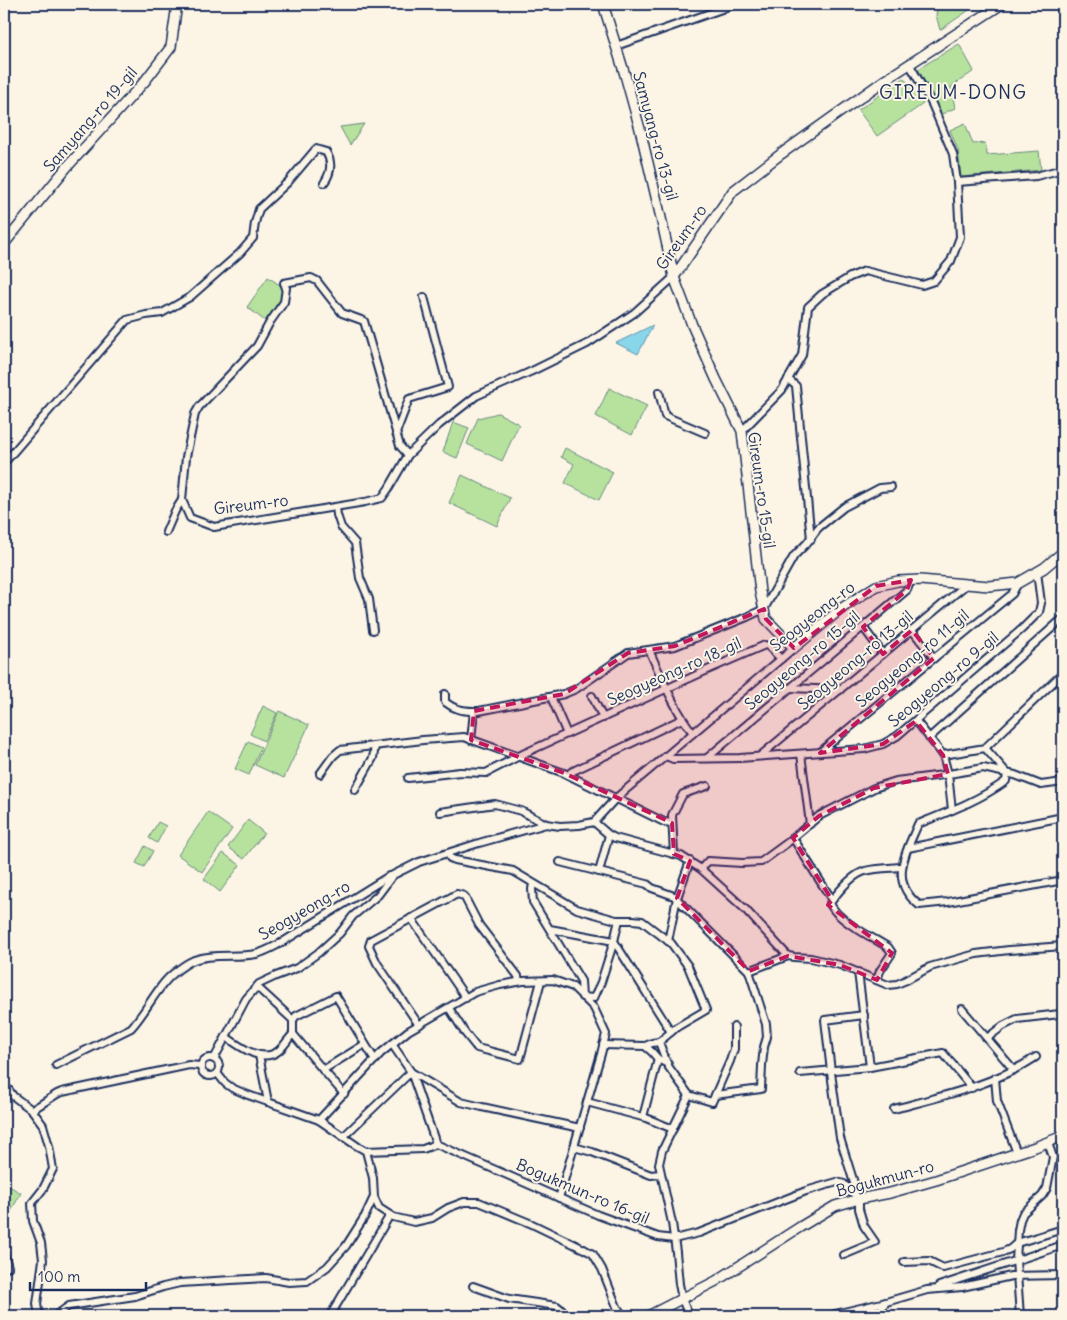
<svg xmlns="http://www.w3.org/2000/svg" width="1067" height="1320" viewBox="0 0 1067 1320" font-family="Delius,sans-serif">
<style>
.green{fill:#b7e29e;stroke:#69887e}
.water{fill:#89d5e9;stroke:#5d93b1}
.lines{fill:none;stroke-linecap:round;stroke-linejoin:round}
.street-casing{stroke:#1b2f5e;stroke-width:10}
.secondary-casing{stroke:#1b2f5e;stroke-width:12}
.street{stroke:#fcf5e5;stroke-width:6}
.secondary{stroke:#fcf5e5;stroke-width:9}
.marked{fill:#c2185b;fill-opacity:0.2;stroke:#c2185b;stroke-width:4;stroke-dasharray:10 6;stroke-linejoin:round}
.labels{text-anchor:middle;stroke-width:4;stroke-linejoin:round;paint-order:stroke}
.street-label{font-size:16px;fill:#1b2f5e;stroke:#fcf5e5}
.quarter-label{font-size:19px;letter-spacing:1px;fill:#1b2f5e;stroke:#fcf5e5}
</style>
<rect width="100%" height="100%" fill="#fcf5e5"/>
<filter id="ink" filterUnits="userSpaceOnUse"><feTurbulence type="fractalNoise" baseFrequency=".02" numOctaves="2"/><feDisplacementMap in="SourceGraphic" scale="10" xChannelSelector="R" yChannelSelector="G"/><feConvolveMatrix kernelMatrix="1 2 1 2 8 2 1 2 1" color-interpolation-filters="sRGB"/></filter>
<g filter="url(#ink)">
<!-- green -->
<g class="green">
<polygon points="938,4 978,4 940,30 936,15"/>
<polygon points="959,44 974,71 951,87 955,108 942,114 918,69"/>
<polygon points="904,78 923,104 877,136 858,110"/>
<polygon points="965,123 973,144 985,143 987,155 1039,151 1041,170 961,177 958,150 950,130"/>
<polygon points="364,124 350,145 340,127"/>
<polygon points="268,277 287,290 265,321 247,307"/>
<polygon points="609,388 647,406 632,435 596,416"/>
<polygon points="498,413 519,424 502,461 467,444 478,418"/>
<polygon points="453,422 469,428 457,458 443,452"/>
<polygon points="565,448 613,472 599,500 565,483 574,464 561,457"/>
<polygon points="462,475 510,498 497,526 449,503"/>
<polygon points="263,706 277,713 264,741 250,734"/>
<polygon points="279,711 309,725 284,778 255,765"/>
<polygon points="248,741 261,747 249,775 235,769"/>
<polygon points="208,812 232,829 202,872 178,855"/>
<polygon points="248,820 264,833 244,859 228,847"/>
<polygon points="158,822 166,826 157,843 149,838"/>
<polygon points="145,846 153,851 144,867 136,863"/>
<polygon points="223,853 240,865 220,892 204,879"/>
<polygon points="4,1183 21,1193 10,1213 4,1209"/>
</g>
<!-- water -->
<polygon class="water" points="653,325 638,354 616,343"/>
<g class="lines">
<defs>
<g id="street">
<polyline points="616,46 736,4"/>
<polyline points="957,182 1036,176 1063,169"/>
<polyline points="788,379 796,386 811,539"/>
<polyline points="659,392 665,416 705,433"/>
<polyline points="742,431 782,390 802,355 808,307 822,294 850,277 865,271 922,285 934,281 951,261 960,237 957,182 953,154 932,104 910,65"/>
<polyline points="396,433 409,399 448,387 424,297"/>
<path d="M 4,463 L 127,320 L 146,315 L 162,313 L 190,297 L 240,253 L 253,238 L 255,223 L 259,209 L 288,182 L 316,149 L 326,152 C 333,163 331,173 324,183"/>
<polyline points="182,500 190,518 214,527 365,502 382,498 389,488 408,455 439,425 476,396 532,371 587,344 634,313 674,277"/>
<polyline points="336,507 337,515 341,527 355,543 360,578 369,599 373,630"/>
<polyline points="166,532 175,511 182,500 186,457 195,414 199,407 257,346 270,322 284,302 286,288 284,283 311,278 317,281 342,313 364,321 400,446 408,455"/>
<polyline points="863,627 883,654"/>
<polyline points="912,630 934,658"/>
<path d="M 649,650 C 662,678 674,709 693,733"/>
<polyline points="790,688 840,690"/>
<path d="M 445,694 L 445,702 C 454,709 462,711 474,711"/>
<polyline points="592,696 603,718"/>
<polyline points="551,697 567,734"/>
<polyline points="916,721 943,755 948,774 952,810"/>
<polyline points="929,738 1061,620"/>
<polyline points="471,740 474,711 479,711 564,694 576,689 628,653 675,646 747,617 764,609 794,556 807,543 818,528 844,507 880,488 891,487"/>
<path d="M 985,748 L 1007,773 L 1006,781 C 980,800 948,812 918,824 C 906,853 888,881 919,905 L 948,902 L 1063,880"/>
<polyline points="820,752 1012,594 1018,583"/>
<polyline points="801,754 810,824"/>
<polyline points="943,755 985,748 1063,673"/>
<polyline points="666,756 673,759 740,758 864,749 883,744 897,736 1022,629 1039,612 1041,603 1037,572"/>
<polyline points="760,756 967,584"/>
<polyline points="707,758 907,590 911,580"/>
<polyline points="320,774 333,756 340,750 423,740 464,737 564,773 664,822 672,823"/>
<polyline points="568,775 571,772 682,719"/>
<polyline points="408,778 460,772 486,773 525,753 712,668 765,645 768,646 781,659"/>
<polyline points="355,790 373,758 375,746"/>
<polyline points="440,812 495,804 521,811 546,824"/>
<polyline points="594,822 609,835 615,838 681,856 701,869 745,909 788,956 794,957 811,958 840,965 888,985 897,984 904,981 930,967 976,954 1009,950 1063,946"/>
<polyline points="793,838 832,900"/>
<polyline points="908,848 1063,817"/>
<polyline points="448,854 450,858 455,860 513,871 577,909 616,920 633,920 642,921 671,943 688,966 706,1010 677,1027 659,1042 652,1043 645,1046"/>
<polyline points="674,854 672,815 683,794 707,786"/>
<polyline points="560,862 647,884 652,888 674,896 749,971 766,1024 767,1037 764,1047 762,1065 761,1089 715,1095"/>
<polyline points="701,869 708,861 742,863 761,862 787,843 819,816 874,788 896,781 943,775 983,768 1015,775 1041,785 1063,782"/>
<polyline points="599,872 609,835"/>
<polyline points="533,884 532,889 533,902 581,981 582,997 594,998 601,982 614,941 550,929"/>
<polyline points="411,918 466,998"/>
<polyline points="619,920 614,941 671,1032"/>
<polyline points="668,941 677,898 690,861"/>
<polyline points="749,971 788,956"/>
<polyline points="858,972 870,1067"/>
<path d="M 877,980 L 880,971 L 892,953 L 888,947 C 873,938 835,919 830,903 C 838,892 852,875 865,871 C 876,868 890,868 901,867"/>
<polyline points="257,987 293,1020"/>
<polyline points="449,1008 465,1033 477,1048 520,1059 541,981"/>
<polyline points="962,1009 1014,1070"/>
<polyline points="419,1025 377,963 369,946 371,940 457,894 464,896 479,925 518,976 519,981"/>
<path d="M 226,1037 C 240,1046 260,1063 277,1052 C 283,1048 288,1039 293,1034"/>
<polyline points="987,1038 1003,1026 1017,1019 1060,1014"/>
<polyline points="659,1042 668,1066 689,1095 712,1102 730,1061 734,1049 734,1027"/>
<polyline points="365,1044 323,1070 293,1034 293,1020 296,1016 336,996 375,1060"/>
<polyline points="392,1044 411,1072 436,1144 514,1178 598,1215 658,1237 674,1239 699,1233 806,1191 837,1182 844,1184 859,1199"/>
<polyline points="603,1045 645,1046 652,1052 658,1059 668,1064"/>
<polyline points="259,1055 268,1102"/>
<circle cx="210" cy="1067" r="9"/>
<polyline points="214,1059 246,999 259,984 276,976 297,968 318,953 340,933 353,916 378,895 393,875 419,862 479,843 546,824 560,826 579,825 594,822 616,798 794,648"/>
<path d="M 56,1065 L 131,1028 C 146,1012 158,985 174,973 C 180,968 187,963 194,960 C 213,953 236,958 256,954 C 265,952 273,947 281,943 L 389,876"/>
<polyline points="323,1070 344,1094"/>
<polyline points="217,1073 225,1083 232,1088 248,1095 319,1120 357,1146 366,1151 423,1149 436,1144"/>
<polyline points="800,1073 870,1067 943,1053 972,1088"/>
<polyline points="995,1078 997,1101 1017,1153"/>
<polyline points="9,1090 13,1096 32,1110"/>
<polyline points="689,1095 662,1151 659,1164 672,1223 676,1252 679,1284 682,1299 689,1316"/>
<polyline points="587,1102 646,1118 673,1129"/>
<path d="M 894,1109 C 943,1096 994,1085 1036,1057"/>
<polyline points="643,1117 658,1059"/>
<polyline points="319,1120 381,1053 408,1031 475,992 500,985 523,981 553,980 573,987 594,1008 606,1034 601,1054 559,1198"/>
<polyline points="343,1137 411,1072 461,1102 482,1107 580,1128"/>
<polyline points="574,1147 592,1152 651,1175 660,1174"/>
<polyline points="374,1197 379,1208 393,1217 414,1222 432,1218 448,1208 464,1202 479,1202 532,1224 584,1249 593,1254 602,1269 617,1307 623,1316"/>
<polyline points="4,1253 8,1267 4,1269"/>
<polyline points="844,1255 875,1242 864,1226 859,1209 859,1199 840,1138 832,1080 825,1020 864,1015"/>
<polyline points="904,1262 929,1261 943,1268 1003,1252 1010,1249 1017,1243 1063,1229"/>
<polyline points="473,1286 509,1299 557,1306 562,1310 561,1316"/>
<polyline points="939,1286 1063,1245"/>
<polyline points="39,1316 37,1304 43,1260 41,1243 33,1221 32,1203 43,1189 53,1169 49,1146 43,1125 32,1110 57,1094 62,1092 189,1065 200,1066"/>
<polyline points="55,1316 69,1306 135,1296 163,1287 180,1283 266,1278 289,1282 307,1281 327,1267 346,1246 365,1216 374,1197 373,1178 366,1151"/>
<polyline points="330,1316 390,1215"/>
<polyline points="831,1316 835,1314 886,1302"/>
<polyline points="877,1316 886,1302 927,1290 962,1287 1011,1276 1063,1275"/>
<polyline points="1020,1316 1016,1260 1018,1230 1020,1220 1023,1213 1042,1196 1047,1188 1053,1157 1048,1143"/>
</g>
<g id="secondary">
<polyline points="603,4 625,75 640,129 661,218 674,277 692,325 716,379 742,431 760,592 766,619 794,648 842,608 876,586 898,581 920,580 989,586 1018,583 1044,568 1063,552"/>
<polyline points="4,244 67,167 145,81 171,47 177,4"/>
<polyline points="674,277 733,191 781,154 885,80 1002,4"/>
<polyline points="648,1316 716,1281 800,1227 835,1206 859,1199 890,1193 936,1180 1035,1147 1063,1136"/>
</g>
</defs>
<!-- street casing -->
<use href="#street" class="street-casing"/>
<!-- secondary casing -->
<use href="#secondary" class="secondary-casing"/>
<!-- street -->
<use href="#street" class="street"/>
<!-- secondary -->
<use href="#secondary" class="secondary"/>
</g>
</g>
<!-- marked area -->
<path class="marked" d="M 911,580 L 907,590 L 863,627 L 883,654 L 912,630 L 934,658 L 820,753 L 883,744 L 916,721 L 943,755 L 948,774 L 874,788 L 819,816 L 793,838 L 832,900 L 828,905 L 892,953 L 877,980 L 840,965 L 788,956 L 749,971 L 677,898 L 690,861 L 674,854 L 672,823 L 564,773 L 471,740 L 474,711 L 564,694 L 628,653 L 675,646 L 764,609 L 766,619 L 794,648 L 876,586 Z"/>
<g class="labels">
<!-- street labels -->
<g class="street-label">
<text transform="translate(90 119) rotate(-49)" y="6">Samyang-ro 19-gil</text>
<text transform="translate(656 136) rotate(75)" y="6">Samyang-ro 13-gil</text>
<text transform="translate(681 237) rotate(-55)" y="6">Gireum-ro</text>
<text transform="translate(762 490) rotate(82)" y="6">Gireum-ro 15-gil</text>
<text transform="translate(251 504) rotate(-7)" y="6">Gireum-ro</text>
<text transform="translate(812 616) rotate(-38)" y="6">Seogyeong-ro</text>
<text transform="translate(912 658) rotate(-40)" y="6">Seogyeong-ro 11-gil</text>
<text transform="translate(802 660) rotate(-40)" y="6">Seogyeong-ro 15-gil</text>
<text transform="translate(855 660) rotate(-40)" y="6">Seogyeong-ro 13-gil</text>
<text transform="translate(674 671) rotate(-24)" y="6">Seogyeong-ro 18-gil</text>
<text transform="translate(943 679) rotate(-40)" y="6">Seogyeong-ro 9-gil</text>
<text transform="translate(304 910) rotate(-30)" y="6">Seogyeong-ro</text>
<text transform="translate(885 1178) rotate(-15)" y="6">Bogukmun-ro</text>
<text transform="translate(583 1191) rotate(23)" y="6">Bogukmun-ro 16-gil</text>
</g>
<!-- quarter labels -->
<g class="quarter-label">
<text x="953" y="99">GIREUM-DONG</text>
</g>
</g>
<!-- margin -->
<rect width="1067" height="1320" fill="none" stroke="#fcf5e5" stroke-width="20"/>
<rect x="10" y="10" width="1047" height="1300" fill="none" stroke="#1b2f5e" stroke-width="2" filter="url(#ink)"/>
<!-- scale -->
<path d="M30 1282v8h116v-8" fill="none" stroke="#1b2f5e" stroke-width="2.5"/>
<text x="38" y="1282" font-size="15" fill="#1b2f5e" stroke="#fcf5e5" stroke-width="4" paint-order="stroke">100 m</text>
</svg>
